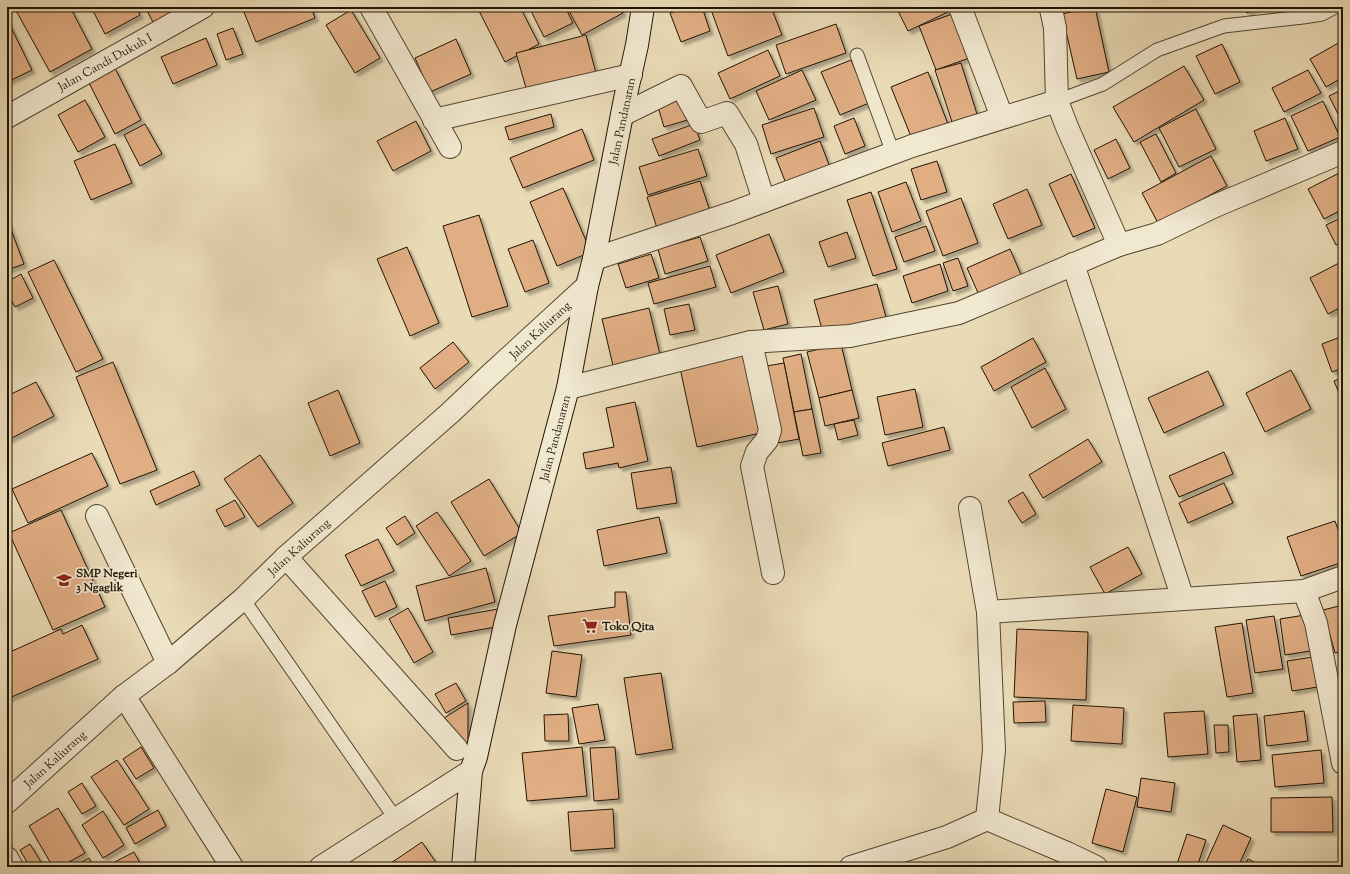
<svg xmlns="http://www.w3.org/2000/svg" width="1350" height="874" viewBox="0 0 1350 874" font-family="'Sorts Mill Goudy',serif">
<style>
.building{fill:#e1ae84;stroke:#201404;filter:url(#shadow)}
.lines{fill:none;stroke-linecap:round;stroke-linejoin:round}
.service-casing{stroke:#524631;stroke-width:15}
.minor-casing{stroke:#524631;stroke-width:24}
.secondary-casing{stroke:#201404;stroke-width:24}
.service{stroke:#f1e8d0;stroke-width:13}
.minor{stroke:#f1e8d0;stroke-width:22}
.secondary{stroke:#f1e8d0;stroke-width:22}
.labels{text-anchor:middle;stroke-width:3.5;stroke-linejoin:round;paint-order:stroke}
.street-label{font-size:12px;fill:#201404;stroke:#f1e8d0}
.poi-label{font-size:12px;font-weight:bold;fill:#201404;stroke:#f1e8d0;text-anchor:start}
</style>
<defs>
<filter id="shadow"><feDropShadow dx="3.5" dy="3.5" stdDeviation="1" flood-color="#0004"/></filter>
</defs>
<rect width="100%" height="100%" fill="#eadbb7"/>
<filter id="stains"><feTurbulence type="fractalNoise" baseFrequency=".005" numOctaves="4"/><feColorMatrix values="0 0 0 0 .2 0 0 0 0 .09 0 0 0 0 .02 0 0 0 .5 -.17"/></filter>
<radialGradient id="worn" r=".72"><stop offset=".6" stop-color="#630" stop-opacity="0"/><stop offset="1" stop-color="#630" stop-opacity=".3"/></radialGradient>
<!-- building -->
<g class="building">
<polygon points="14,7 70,7 92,49 50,72"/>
<polygon points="91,7 136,7 140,15 105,34"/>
<polygon points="145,7 169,7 173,14 154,24"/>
<polygon points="242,7 311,7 315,18 256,42"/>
<polygon points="477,7 520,7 539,44 505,62"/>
<polygon points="529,7 565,7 573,23 544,37"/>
<polygon points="572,7 620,7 623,13 582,35 568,9"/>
<polygon points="687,7 702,7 710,31 681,42 670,13"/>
<polygon points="710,7 771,7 782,35 728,56"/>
<polygon points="896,7 946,7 948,12 908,31"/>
<polygon points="1092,7 1095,7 1109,72 1077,79 1062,14"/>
<polygon points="1243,7 1257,7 1247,13"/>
<polygon points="351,10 380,58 355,73 326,25"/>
<polygon points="955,13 972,57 936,70 919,26"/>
<polygon points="7,19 32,70 7,82"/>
<polygon points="836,24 846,53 786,74 776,45"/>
<polygon points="233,28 243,54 226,60 217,34"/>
<polygon points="586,35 597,77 528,95 516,53"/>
<polygon points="206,38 217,65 173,84 161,57"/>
<polygon points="456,39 471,74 430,92 415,58"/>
<polygon points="1342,41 1343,43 1343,77 1326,87 1310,59"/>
<polygon points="1222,44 1240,82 1215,94 1196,56"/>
<polygon points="768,50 780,76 730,99 718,73"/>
<polygon points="851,60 869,103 840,115 821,72"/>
<polygon points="961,63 977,114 952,122 935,70"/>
<polygon points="1184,66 1204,100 1134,142 1113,107"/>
<polygon points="115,68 141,120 115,134 88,81"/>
<polygon points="802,70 816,100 769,120 756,91"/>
<polygon points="1308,70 1321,93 1284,112 1272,88"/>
<polygon points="928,72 948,124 912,139 891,87"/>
<polygon points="1343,89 1343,124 1329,96"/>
<polygon points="683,92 691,119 664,127 656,100"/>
<polygon points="85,100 105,137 78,152 58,115"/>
<polygon points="1323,101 1340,137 1308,151 1291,116"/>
<polygon points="814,108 824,137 771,154 762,125"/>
<polygon points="1196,109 1216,149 1179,167 1159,128"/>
<polygon points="551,114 554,127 509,140 505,127"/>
<polygon points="854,118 865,146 845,154 834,126"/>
<polygon points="1285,118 1298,149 1266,161 1254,131"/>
<polygon points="416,121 431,151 393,171 377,141"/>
<polygon points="145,124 162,154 140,166 124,135"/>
<polygon points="694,124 700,140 659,156 652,139"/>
<polygon points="582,129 594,160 523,188 510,158"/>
<polygon points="1156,134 1176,173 1161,182 1140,142"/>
<polygon points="1116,139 1130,168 1108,179 1094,150"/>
<polygon points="820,141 831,170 787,186 776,158"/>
<polygon points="115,144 132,183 91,200 74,161"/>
<polygon points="698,149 707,176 648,195 639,167"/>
<polygon points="1211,156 1227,186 1158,223 1142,193"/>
<polygon points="937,161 947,192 921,200 911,169"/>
<polygon points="1343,171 1343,209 1324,219 1308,189"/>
<polygon points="1071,174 1095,228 1073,237 1049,184"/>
<polygon points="700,181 710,211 657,228 647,197"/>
<polygon points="906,182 921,221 892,232 878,192"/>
<polygon points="563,188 591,252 557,266 530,202"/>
<polygon points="1027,189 1042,225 1008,239 993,204"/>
<polygon points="871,192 897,269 873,276 847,200"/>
<polygon points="961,198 978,243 943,256 926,211"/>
<polygon points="479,215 508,306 472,317 443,226"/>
<polygon points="1343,217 1343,241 1336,245 1326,225"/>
<polygon points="7,219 24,264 7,270"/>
<polygon points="926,226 935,251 904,262 895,237"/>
<polygon points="847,232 856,258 828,267 819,242"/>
<polygon points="769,234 784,272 731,293 716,255"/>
<polygon points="700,237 708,261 665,274 658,249"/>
<polygon points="533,240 549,283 525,292 508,249"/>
<polygon points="407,247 439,323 410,336 377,259"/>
<polygon points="1010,249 1022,277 979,295 967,268"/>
<polygon points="651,254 659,278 626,288 618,264"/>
<polygon points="958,258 968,286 953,291 943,263"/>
<polygon points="54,260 103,359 76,372 28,272"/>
<polygon points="1343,261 1343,306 1328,314 1310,278"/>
<polygon points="940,264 948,291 912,303 903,276"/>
<polygon points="710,266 716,287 654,304 648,283"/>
<polygon points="21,274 33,298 15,307 7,292 7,282"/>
<polygon points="877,284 886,317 823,333 814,300"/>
<polygon points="778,286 788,324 764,330 753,292"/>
<polygon points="689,304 695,330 670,335 664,309"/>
<polygon points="649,308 662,363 615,374 602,319"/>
<polygon points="1343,336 1343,368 1332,372 1322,344"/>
<polygon points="1033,338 1046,362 994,391 981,367"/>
<polygon points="453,342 469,362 435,389 420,368"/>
<polygon points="841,344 852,390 819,398 807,352"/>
<polygon points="747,353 765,432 697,447 680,368"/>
<polygon points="801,354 812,409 794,412 783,358"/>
<polygon points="113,362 157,470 120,484 76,377"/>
<polygon points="784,363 799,439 777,443 761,367"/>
<polygon points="1045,368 1066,409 1032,428 1011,387"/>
<polygon points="1291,370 1311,409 1265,432 1246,393"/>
<polygon points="1208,371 1224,405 1164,433 1148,398"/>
<polygon points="1343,377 1343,403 1334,381"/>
<polygon points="36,382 54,416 8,440 7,396"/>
<polygon points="915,389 923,427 885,435 877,397"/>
<polygon points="338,390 360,443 330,456 308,403"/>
<polygon points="852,390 859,418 825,426 819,398"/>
<polygon points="635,402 648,461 619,468 618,463 586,469 583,453 614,447 606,408"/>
<polygon points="812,409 821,453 803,456 794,412"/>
<polygon points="854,420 858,435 838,440 834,424"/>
<polygon points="944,427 950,450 888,466 882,443"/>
<polygon points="1088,439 1102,462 1043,498 1029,475"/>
<polygon points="1224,452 1233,474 1179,497 1169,476"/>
<polygon points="92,453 108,486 28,523 12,489"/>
<polygon points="260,455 293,503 258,527 224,479"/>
<polygon points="671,467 677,503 637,509 631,473"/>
<polygon points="194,471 200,485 156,505 150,491"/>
<polygon points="489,479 522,533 484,556 451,502"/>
<polygon points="1224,483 1233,503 1188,523 1179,503"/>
<polygon points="1023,492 1036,514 1022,523 1008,501"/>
<polygon points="235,500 245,517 225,527 216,510"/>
<polygon points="61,510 105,607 53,630 9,533"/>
<polygon points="437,512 471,561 449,576 416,526"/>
<polygon points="405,516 415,533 397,545 386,528"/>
<polygon points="659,517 667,553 604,566 597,530"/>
<polygon points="1335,521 1343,543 1343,562 1301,576 1287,537"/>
<polygon points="378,539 394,571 361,586 345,555"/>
<polygon points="1128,547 1142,574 1105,594 1090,567"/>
<polygon points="486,568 495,602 425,621 416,586"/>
<polygon points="385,581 397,607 375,617 362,591"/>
<polygon points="615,592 626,592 631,635 554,646 548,616 615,607"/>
<polygon points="1343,605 1343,650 1335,653 1323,610"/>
<polygon points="408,608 433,652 414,663 389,619"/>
<polygon points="498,609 501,626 451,635 448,618"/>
<polygon points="1305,615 1310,651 1285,655 1280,619"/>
<polygon points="1274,616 1283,669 1255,673 1246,620"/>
<polygon points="1242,623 1253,693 1227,697 1215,627"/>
<polygon points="82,625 98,659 7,699 7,659 12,657 10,652 61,629 63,634"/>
<polygon points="1017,629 1088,632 1086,700 1014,697"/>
<polygon points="552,651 582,655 576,697 546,693"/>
<polygon points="1313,657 1318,687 1292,691 1287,661"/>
<polygon points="661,673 673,749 636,755 624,678"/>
<polygon points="456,683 466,701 446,713 435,694"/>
<polygon points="1045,701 1046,722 1014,723 1013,702"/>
<polygon points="468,703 468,758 444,718"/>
<polygon points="598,704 605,740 579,744 572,708"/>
<polygon points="1073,705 1124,708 1122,744 1071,741"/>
<polygon points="1204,711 1208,754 1168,757 1164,713"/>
<polygon points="1304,711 1308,741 1267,746 1264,716"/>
<polygon points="568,714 569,741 545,741 544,715"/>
<polygon points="1257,714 1261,760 1237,762 1233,716"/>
<polygon points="1214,725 1228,725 1229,752 1216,753"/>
<polygon points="141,747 154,768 136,779 123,759"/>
<polygon points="582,747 587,796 527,801 522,753"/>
<polygon points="615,747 619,799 594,801 590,748"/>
<polygon points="1321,750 1324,783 1275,787 1272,755"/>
<polygon points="117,760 149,809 124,825 91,777"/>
<polygon points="1141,778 1175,783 1171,812 1137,807"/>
<polygon points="82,783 96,806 82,814 68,792"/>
<polygon points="1106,789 1137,797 1123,852 1092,843"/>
<polygon points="1332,797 1333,832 1271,832 1271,798"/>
<polygon points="58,808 85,853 60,867 53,867 29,826"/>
<polygon points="613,809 615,848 571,851 568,812"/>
<polygon points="158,810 166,826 135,844 126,828"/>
<polygon points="103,811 124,845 103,858 82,825"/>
<polygon points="1223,825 1251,838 1238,867 1204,867"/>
<polygon points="1187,834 1206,840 1197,867 1176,867"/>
<polygon points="422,842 439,867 385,867"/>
<polygon points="30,844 44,867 30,867 20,850"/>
<polygon points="134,852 142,867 105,867"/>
<polygon points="89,858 94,867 73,867"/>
<polygon points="1248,859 1264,867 1244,867"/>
<polygon points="1314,862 1321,867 1311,867"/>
</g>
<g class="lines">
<defs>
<g id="service">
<polyline points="857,55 893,153"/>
<polyline points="1057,101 1103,84 1157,50 1224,26 1303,17 1322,14 1335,7"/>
<polyline points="243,599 395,818"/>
</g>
<g id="minor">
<polyline points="371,7 450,147"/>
<polyline points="960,7 1002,117"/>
<polyline points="1050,7 1051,9 1055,28 1057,101 1067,127 1119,245"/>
<polyline points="622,115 681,86 701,122 727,113 746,144 764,201"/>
<polyline points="7,117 203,7"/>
<polyline points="434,120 631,75"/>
<polyline points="594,259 732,213 912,146 1057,101"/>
<polyline points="1073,264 1183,599"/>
<polyline points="751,342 770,430 767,440 757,452 752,466 773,573"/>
<polyline points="568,388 751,342 850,336 959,313 1119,245 1157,234 1215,206 1343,152"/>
<polyline points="970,508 988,612 994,750 987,819"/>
<polyline points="97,516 168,663"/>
<polyline points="286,557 457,749"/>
<polyline points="1304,591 1316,623 1343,763"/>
<polyline points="988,612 1304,591 1343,577"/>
<polyline points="124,696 232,867"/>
<polyline points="7,802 124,696 168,663 243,599 286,557 450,413 489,376 587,286"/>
<polyline points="7,858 12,867"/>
<polyline points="321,867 471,771"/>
<polyline points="851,867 947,837 987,819 1067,853 1096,867"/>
</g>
<polyline id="secondary" points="463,867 471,771 476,757 505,625 568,388 587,286 594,259 625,99 637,45 643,7"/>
</defs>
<!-- service casing -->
<use href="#service" class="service-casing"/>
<!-- minor casing -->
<use href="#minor" class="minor-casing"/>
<!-- secondary casing -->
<use href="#secondary" class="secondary-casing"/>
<!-- service -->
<use href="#service" class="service"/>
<!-- minor -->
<use href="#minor" class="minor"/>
<!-- secondary -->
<use href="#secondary" class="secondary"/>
</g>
<!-- icons -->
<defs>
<symbol id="school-bare" viewBox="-9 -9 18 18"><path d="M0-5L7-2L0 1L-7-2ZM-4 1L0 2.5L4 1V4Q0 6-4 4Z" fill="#8f2418" stroke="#f1e8d0" stroke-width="2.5" paint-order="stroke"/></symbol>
<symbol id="supermarket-bare" viewBox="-9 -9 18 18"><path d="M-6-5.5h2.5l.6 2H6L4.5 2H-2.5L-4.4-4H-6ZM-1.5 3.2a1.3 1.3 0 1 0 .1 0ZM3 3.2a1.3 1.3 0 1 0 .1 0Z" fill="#8f2418" stroke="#f1e8d0" stroke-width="2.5" paint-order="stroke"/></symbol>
</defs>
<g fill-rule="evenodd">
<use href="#school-bare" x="53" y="569" width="22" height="22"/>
<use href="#supermarket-bare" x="579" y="615" width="22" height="22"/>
</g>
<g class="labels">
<!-- street labels -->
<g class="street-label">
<text transform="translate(105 62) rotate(-29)" y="4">Jalan Candi Dukuh I</text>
<text transform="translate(622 121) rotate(-78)" y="4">Jalan Pandanaran</text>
<text transform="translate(540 330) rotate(-43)" y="4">Jalan Kaliurang</text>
<text transform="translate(555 438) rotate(-75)" y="4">Jalan Pandanaran</text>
<text transform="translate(299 547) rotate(-42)" y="4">Jalan Kaliurang</text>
<text transform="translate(55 759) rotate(-42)" y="4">Jalan Kaliurang</text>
</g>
<!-- poi labels -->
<g class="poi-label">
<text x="76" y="577">SMP Negeri<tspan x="76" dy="14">3 Ngaglik</tspan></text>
<text x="602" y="630">Toko Qita</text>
</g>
</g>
<!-- margin -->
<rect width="1350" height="874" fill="none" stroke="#eadbb7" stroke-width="24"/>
<rect x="8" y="8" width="1334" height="858" fill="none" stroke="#201404" stroke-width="2"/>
<rect x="12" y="12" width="1326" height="850" fill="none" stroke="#201404"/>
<rect width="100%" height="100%" filter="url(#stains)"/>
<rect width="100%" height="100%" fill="url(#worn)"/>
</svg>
